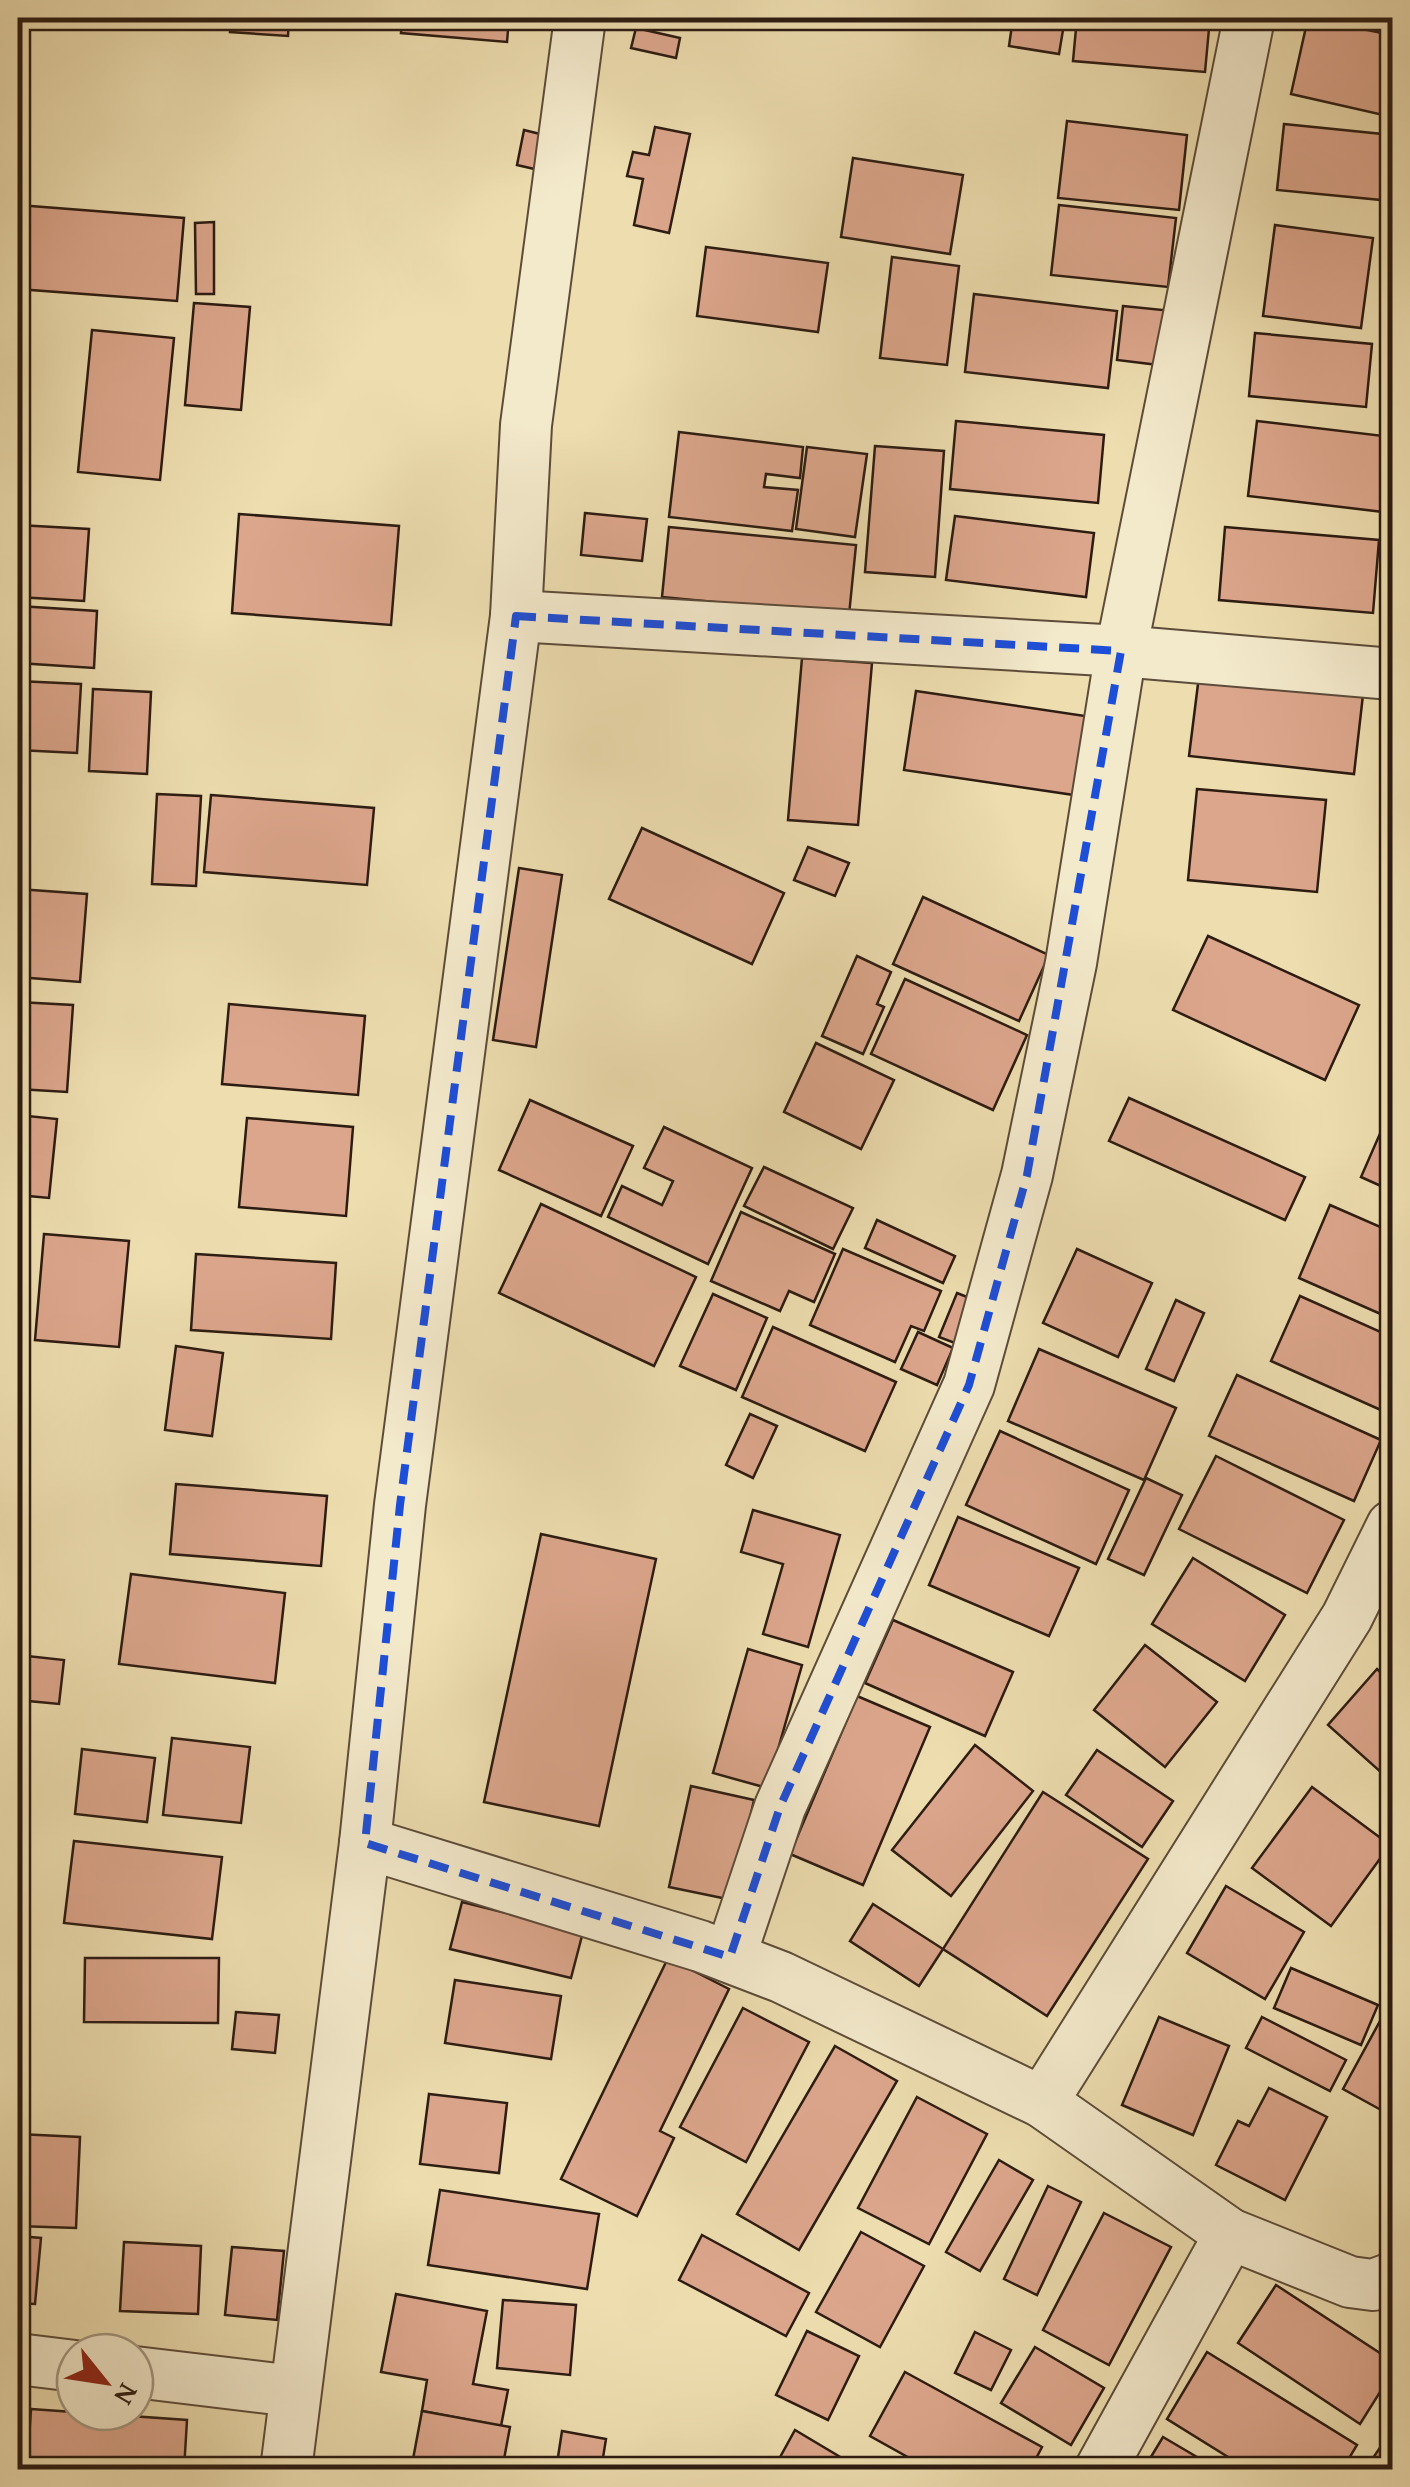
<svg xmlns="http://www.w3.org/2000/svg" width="1410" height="2487" viewBox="0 0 1410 2487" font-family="'Gentium Book Plus',serif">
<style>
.building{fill:#dca68c;stroke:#2d1c12;stroke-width:2.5}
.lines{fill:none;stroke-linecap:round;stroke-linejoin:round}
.minor-casing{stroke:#5d4c39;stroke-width:54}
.minor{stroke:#f3e9cb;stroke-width:50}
.marked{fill:none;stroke:#1d4ed8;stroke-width:8;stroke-dasharray:20 12;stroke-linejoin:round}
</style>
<rect width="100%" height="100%" fill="#edddaf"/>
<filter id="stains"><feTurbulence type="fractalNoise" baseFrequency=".002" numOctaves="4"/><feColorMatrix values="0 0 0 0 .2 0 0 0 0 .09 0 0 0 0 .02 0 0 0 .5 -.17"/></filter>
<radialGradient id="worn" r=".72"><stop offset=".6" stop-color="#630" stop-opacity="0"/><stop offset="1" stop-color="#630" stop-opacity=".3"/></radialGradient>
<!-- building -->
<g class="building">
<polygon points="231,18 289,18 288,36 230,32"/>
<polygon points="402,18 509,18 507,42 401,33"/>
<polygon points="1013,18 1065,18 1059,54 1009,46"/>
<polygon points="1077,18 1210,18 1205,72 1073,61"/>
<polygon points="1308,18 1392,35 1392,117 1291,94"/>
<polygon points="636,28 680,38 676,58 631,48"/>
<polygon points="1067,121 1187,135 1179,210 1058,198"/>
<polygon points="1284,124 1392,135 1392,201 1277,190"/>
<polygon points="655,127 690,134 669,233 634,225 643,179 627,176 633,152 649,155"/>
<polygon points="524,130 552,137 543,171 517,165"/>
<polygon points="853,158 963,175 950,254 841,237"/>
<polygon points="18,205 184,218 177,301 18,289"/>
<polygon points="1059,205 1176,218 1168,287 1051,275"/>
<polygon points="214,222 214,294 196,294 195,223"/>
<polygon points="1275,225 1373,238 1361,328 1263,316"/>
<polygon points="1391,236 1392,236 1392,316 1383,315"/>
<polygon points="706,247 828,263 818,332 697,316"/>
<polygon points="892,257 959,266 947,365 880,358"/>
<polygon points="974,294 1117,311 1108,388 965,372"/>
<polygon points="194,303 250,307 241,410 185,405"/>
<polygon points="1123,306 1173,311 1167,366 1117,360"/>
<polygon points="92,330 174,338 160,480 78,472"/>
<polygon points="1255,333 1372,344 1366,407 1249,396"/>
<polygon points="956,421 1104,435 1098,503 950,489"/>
<polygon points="1257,421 1392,437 1392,513 1248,496"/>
<polygon points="679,432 803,447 800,478 766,474 764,487 798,490 792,531 669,517"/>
<polygon points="875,446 944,451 935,577 865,572"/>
<polygon points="807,447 867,454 855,537 796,529"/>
<polygon points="585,513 647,519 642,561 581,555"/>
<polygon points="239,514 399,526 391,625 232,613"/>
<polygon points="955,516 1094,533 1086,597 946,580"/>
<polygon points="18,525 89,529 84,601 18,597"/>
<polygon points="669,527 856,545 849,615 662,597"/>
<polygon points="1225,527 1379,540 1373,613 1219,600"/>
<polygon points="18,606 97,611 94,668 18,663"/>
<polygon points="802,658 872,663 858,825 788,820"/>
<polygon points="1200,668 1364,686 1354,774 1189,756"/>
<polygon points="18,681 81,684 77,753 18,750"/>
<polygon points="93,689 151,692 147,774 89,771"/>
<polygon points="916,691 1085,716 1074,795 904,770"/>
<polygon points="1197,789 1326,800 1317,892 1188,880"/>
<polygon points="157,794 201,796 196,886 152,884"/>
<polygon points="211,795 374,808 367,885 204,872"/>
<polygon points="642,828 784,893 752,964 609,899"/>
<polygon points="808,847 849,863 835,896 794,880"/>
<polygon points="519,868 562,875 536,1047 493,1040"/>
<polygon points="18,889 87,894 80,982 18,977"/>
<polygon points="923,897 1049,955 1019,1021 893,964"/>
<polygon points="1208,936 1359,1005 1325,1080 1173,1010"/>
<polygon points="857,956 891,972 877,1004 884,1007 863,1054 822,1036"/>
<polygon points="905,979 1027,1035 993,1110 871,1054"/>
<polygon points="18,1002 73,1005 67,1092 18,1089"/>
<polygon points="229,1004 365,1016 358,1095 222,1084"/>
<polygon points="816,1043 894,1080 861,1149 784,1112"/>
<polygon points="1129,1098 1305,1177 1285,1220 1109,1141"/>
<polygon points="530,1100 633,1146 601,1216 499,1170"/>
<polygon points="1389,1113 1392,1114 1392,1191 1361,1177"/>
<polygon points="18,1115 57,1119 49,1198 18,1195"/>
<polygon points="247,1118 353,1127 346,1216 239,1207"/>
<polygon points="664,1127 752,1168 708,1264 608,1217 622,1186 662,1205 673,1181 644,1168"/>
<polygon points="764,1167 853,1208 833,1249 744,1206"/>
<polygon points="541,1204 696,1277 654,1366 499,1293"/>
<polygon points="1330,1205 1392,1232 1392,1319 1299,1278"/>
<polygon points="741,1212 835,1254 814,1302 789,1291 780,1311 711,1281"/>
<polygon points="877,1220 955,1256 943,1283 865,1248"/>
<polygon points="44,1234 129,1241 119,1347 35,1340"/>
<polygon points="843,1249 941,1291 924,1331 911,1326 895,1362 810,1325"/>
<polygon points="1077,1249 1152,1283 1118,1357 1043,1323"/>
<polygon points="196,1254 336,1263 331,1339 191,1330"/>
<polygon points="957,1293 977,1301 960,1345 939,1337"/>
<polygon points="713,1294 767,1318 736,1390 680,1366"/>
<polygon points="1300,1296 1392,1337 1392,1415 1271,1361"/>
<polygon points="1176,1300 1204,1313 1174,1381 1146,1369"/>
<polygon points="773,1327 896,1382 865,1451 742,1397"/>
<polygon points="918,1332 953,1348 937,1385 901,1369"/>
<polygon points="176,1346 223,1353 212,1436 165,1430"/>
<polygon points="1039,1349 1176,1408 1144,1480 1008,1421"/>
<polygon points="1237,1375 1381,1440 1354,1501 1209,1436"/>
<polygon points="750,1414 777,1426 753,1478 726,1465"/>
<polygon points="1000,1431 1129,1490 1096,1564 966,1505"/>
<polygon points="1216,1456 1344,1520 1307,1593 1179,1529"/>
<polygon points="1146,1478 1182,1495 1144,1575 1108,1559"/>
<polygon points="176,1484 327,1496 321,1566 170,1554"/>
<polygon points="753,1510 840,1535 808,1647 763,1634 783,1564 741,1552"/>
<polygon points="958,1517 1079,1568 1049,1636 929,1585"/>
<polygon points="541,1534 656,1559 599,1826 484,1802"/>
<polygon points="1193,1558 1285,1615 1245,1681 1152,1624"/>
<polygon points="131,1574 285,1593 275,1683 119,1664"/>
<polygon points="893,1620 1013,1672 985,1736 865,1683"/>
<polygon points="1145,1645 1217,1702 1165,1767 1094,1710"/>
<polygon points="748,1649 802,1665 767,1788 713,1773"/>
<polygon points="18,1655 64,1660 59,1704 18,1700"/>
<polygon points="1377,1669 1392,1683 1392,1782 1328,1725"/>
<polygon points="857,1696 930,1727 863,1885 790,1854"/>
<polygon points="172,1738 250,1747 241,1823 163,1815"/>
<polygon points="975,1745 1033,1791 951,1896 892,1850"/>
<polygon points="82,1749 155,1758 147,1822 75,1814"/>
<polygon points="1097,1750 1173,1801 1142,1847 1066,1795"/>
<polygon points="691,1786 754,1800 732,1900 669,1887"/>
<polygon points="1312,1787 1390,1845 1331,1926 1252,1868"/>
<polygon points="1043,1792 1148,1859 1047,2016 943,1949"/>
<polygon points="74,1841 222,1857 212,1939 64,1923"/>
<polygon points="1226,1886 1304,1932 1265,1999 1187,1953"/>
<polygon points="18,1894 25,1895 18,1997"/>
<polygon points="462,1902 583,1932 571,1978 450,1949"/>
<polygon points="873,1904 943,1949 919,1986 850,1941"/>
<polygon points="85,1958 219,1958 218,2023 84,2022"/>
<polygon points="668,1958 729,1989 660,2131 674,2138 637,2216 561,2179"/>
<polygon points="1291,1968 1378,2005 1361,2045 1274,2008"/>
<polygon points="455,1980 561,1996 551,2059 445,2043"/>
<polygon points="743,2008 809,2042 746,2162 680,2127"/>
<polygon points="1386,2010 1392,2014 1392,2116 1343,2089"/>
<polygon points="236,2012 279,2015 275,2053 232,2049"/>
<polygon points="1159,2017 1229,2046 1193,2135 1122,2105"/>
<polygon points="1262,2017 1346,2060 1330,2091 1246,2048"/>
<polygon points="835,2046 897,2081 799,2250 737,2214"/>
<polygon points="1269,2088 1327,2117 1285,2200 1216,2165 1238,2121 1249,2126"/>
<polygon points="429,2094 507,2103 499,2173 420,2164"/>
<polygon points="917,2097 987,2134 929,2244 858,2208"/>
<polygon points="18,2134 80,2137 76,2228 18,2226"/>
<polygon points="999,2160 1033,2180 980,2271 946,2252"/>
<polygon points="1048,2186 1081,2202 1037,2295 1004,2279"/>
<polygon points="440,2190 599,2214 587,2289 428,2265"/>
<polygon points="1104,2213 1171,2247 1109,2365 1043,2330"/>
<polygon points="861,2232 924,2266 880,2347 816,2312"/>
<polygon points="702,2235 809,2293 786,2336 679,2280"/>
<polygon points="18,2236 41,2238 35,2304 18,2303"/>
<polygon points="124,2242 201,2246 198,2314 120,2311"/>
<polygon points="232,2247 284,2251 277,2320 225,2315"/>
<polygon points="1276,2285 1392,2361 1392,2373 1360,2424 1238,2343"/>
<polygon points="396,2294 487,2311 473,2384 508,2390 501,2426 422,2411 427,2380 381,2372"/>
<polygon points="503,2300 576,2305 570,2375 497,2368"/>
<polygon points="807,2331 859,2356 828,2420 776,2395"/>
<polygon points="975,2332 1011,2350 991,2390 955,2373"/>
<polygon points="1035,2347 1104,2388 1071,2445 1001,2403"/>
<polygon points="1207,2352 1357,2445 1342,2470 1249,2470 1167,2419"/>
<polygon points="905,2372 1042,2447 1030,2470 931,2470 870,2436"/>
<polygon points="31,2409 187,2420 184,2470 27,2468"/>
<polygon points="422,2411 510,2427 502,2470 411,2470"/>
<polygon points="795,2430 862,2470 773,2470"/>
<polygon points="562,2431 606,2439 601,2470 556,2470"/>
<polygon points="1163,2437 1219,2470 1143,2470"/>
<polygon points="1379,2449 1392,2459 1392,2470 1365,2470"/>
</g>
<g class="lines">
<defs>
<g id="minor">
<polyline points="516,616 1121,651 1392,674"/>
<polyline points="365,1843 700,1946 781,1977 1042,2102 1230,2234 1350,2282 1373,2285 1392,2278"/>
<polyline points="730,1957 780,1807 969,1385 1027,1175 1071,963 1121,651 1249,18"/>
<polyline points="1042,2102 1347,1617 1392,1526"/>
<polyline points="18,2359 75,2366"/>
<polyline points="135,2372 294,2391"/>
<polyline points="286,2470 365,1843 400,1505 516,616 526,425 580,18"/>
<polyline points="1100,2470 1230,2234"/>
</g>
</defs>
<!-- minor casing -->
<use href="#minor" class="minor-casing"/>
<!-- minor -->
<use href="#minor" class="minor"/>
</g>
<!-- marked area -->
<path class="marked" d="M 516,616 L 1121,651 L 1027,1175 L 969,1385 L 780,1807 L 730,1957 L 365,1843 L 400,1505 Z"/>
<!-- margin -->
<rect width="1410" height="2487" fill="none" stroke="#edddaf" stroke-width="60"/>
<rect x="20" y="20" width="1370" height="2447" fill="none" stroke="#2d1c12" stroke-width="5"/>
<rect x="30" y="30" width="1350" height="2427" fill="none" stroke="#2d1c12" stroke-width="2.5"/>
<!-- north arrow -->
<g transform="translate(105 2382) rotate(120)"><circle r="48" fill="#f3e9cb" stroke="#a49781" stroke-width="2.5"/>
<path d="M0-8L18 38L0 25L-18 38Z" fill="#8f2418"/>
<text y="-15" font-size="28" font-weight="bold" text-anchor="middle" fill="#2d1c12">N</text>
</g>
<rect width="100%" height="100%" filter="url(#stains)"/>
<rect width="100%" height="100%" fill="url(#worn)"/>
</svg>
